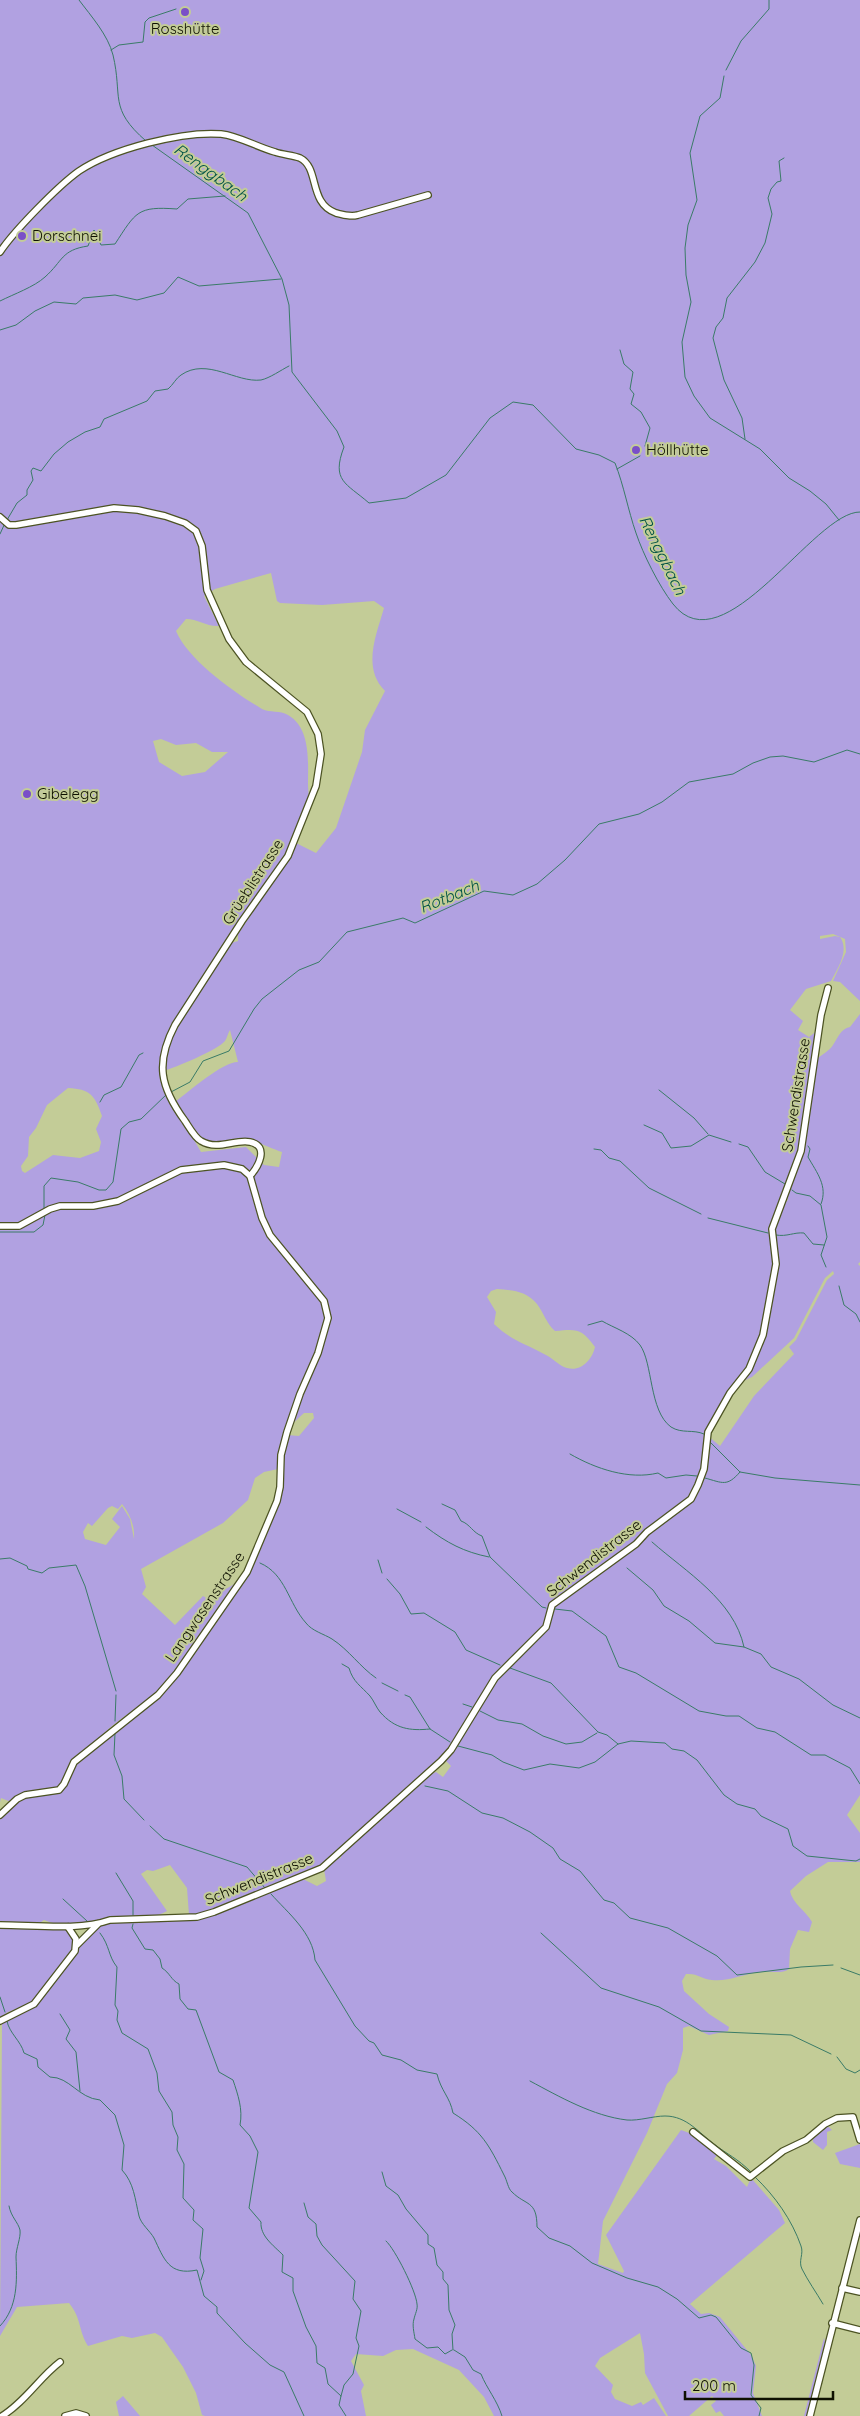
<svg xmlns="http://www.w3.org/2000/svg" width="860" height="2416" viewBox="0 0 860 2416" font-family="Quicksand,sans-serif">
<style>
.green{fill:#b1a1e1;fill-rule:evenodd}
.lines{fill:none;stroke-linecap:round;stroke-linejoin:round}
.stream{stroke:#3a7b67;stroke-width:1}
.street-casing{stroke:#4c5323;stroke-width:8}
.street{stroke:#fff;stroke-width:5.5}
.poi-dot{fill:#7a4fc8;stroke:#c3cc97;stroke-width:2}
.labels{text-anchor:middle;stroke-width:4;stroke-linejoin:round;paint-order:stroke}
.poi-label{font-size:15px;fill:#0f1101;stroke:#c3cc97;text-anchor:start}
.street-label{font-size:15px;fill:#0f1101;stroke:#c3cc97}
.water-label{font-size:16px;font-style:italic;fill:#005345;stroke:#c3cc97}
</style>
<rect width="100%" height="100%" fill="#c3cc97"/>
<!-- green -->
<g class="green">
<path d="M 0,0 L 860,0 L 860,1001 L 840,982 L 833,981 L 846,952 L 845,939 L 833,934 L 820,936 L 820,939 L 835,936 L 840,937 C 850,951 837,969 831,981 L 806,989 L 790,1010 L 803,1021 L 798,1030 L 809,1037 L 818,1030 L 800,1151 L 771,1229 L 775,1267 L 761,1337 L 750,1365 L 722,1402 L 708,1431 L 708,1436 L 720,1446 L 754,1396 L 794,1354 L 789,1347 L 796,1340 L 827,1280 L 834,1274 L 833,1271 L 825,1278 L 794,1338 L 752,1377 L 743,1381 L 765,1334 L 777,1261 L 773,1229 L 783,1204 L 788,1200 L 786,1195 L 804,1144 L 816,1059 C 821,1056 830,1050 833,1045 C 838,1038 840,1029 850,1027 L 860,1014 L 860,1262 L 858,1264 L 860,1266 L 860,1795 L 847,1815 L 860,1833 L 860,1862 L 828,1862 L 806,1876 L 790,1891 C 792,1903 806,1911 812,1922 L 809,1932 L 798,1930 L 790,1949 L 789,1969 C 781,1975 768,1970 759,1972 C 744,1974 727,1982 712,1980 C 701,1979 698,1973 686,1974 L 682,1981 L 684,1991 L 709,2014 L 729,2027 L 728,2031 L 709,2035 L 689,2026 L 683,2028 L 683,2050 L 677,2073 L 667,2084 L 647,2133 L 603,2221 L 598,2264 L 623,2273 L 624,2271 L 606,2235 L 681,2130 L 692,2134 L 717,2155 L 714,2159 L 726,2166 L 747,2187 L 751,2178 L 779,2210 L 785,2223 L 690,2304 L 701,2314 L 709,2313 L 720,2317 L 751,2355 L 756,2366 L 753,2393 L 762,2416 L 724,2416 L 720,2411 L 716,2413 L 711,2405 L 716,2401 L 712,2396 L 689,2416 L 668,2416 L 645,2373 L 644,2354 L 640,2333 L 600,2358 L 595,2366 L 613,2385 L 611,2392 L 615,2399 L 632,2406 L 641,2402 L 643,2405 L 654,2398 L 666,2416 L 494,2416 L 484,2397 L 459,2370 L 413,2349 L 396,2350 L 383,2356 L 356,2354 L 351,2361 L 364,2385 L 361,2391 L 366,2416 L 205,2416 L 202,2415 L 196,2393 L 183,2367 L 162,2337 L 155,2333 L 132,2338 L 122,2336 L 88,2346 C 78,2330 82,2319 69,2303 L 17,2307 L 0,2336 L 2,2021 C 11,2014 24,2014 33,2006 C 63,1982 74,1932 113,1920 L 199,1917 L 226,1909 L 303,1879 L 317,1886 L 326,1881 L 324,1869 L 336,1858 L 341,1858 L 341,1854 L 422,1779 L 436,1772 L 443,1777 L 451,1766 L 443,1758 L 320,1868 L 213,1911 L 189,1915 L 187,1888 L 170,1865 L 153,1871 L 147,1870 L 141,1874 L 167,1911 C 155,1918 139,1918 126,1917 C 97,1917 73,1932 44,1920 L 38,1924 L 0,1924 L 0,1817 L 22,1798 L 54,1793 L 61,1790 L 76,1763 L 73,1761 L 64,1781 L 57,1789 L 26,1794 L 11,1802 L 1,1798 L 0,1802 ZM 271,573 L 277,601 L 280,603 L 322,605 L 374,601 L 384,608 C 376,636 362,668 385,691 L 365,730 L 362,752 L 336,828 L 316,853 L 290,840 C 295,830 304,818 308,807 C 310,801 308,791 308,784 C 308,762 311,728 288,715 C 280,710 270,713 262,709 C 235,693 188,660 176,631 L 186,619 C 198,619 207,627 219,626 L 204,596 L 215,589 ZM 161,739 L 176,745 L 196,743 L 212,752 L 228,752 L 205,772 L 182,776 L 159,762 L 153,741 ZM 256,901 L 258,904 L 238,934 L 238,941 L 228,944 C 212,969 156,1045 163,1071 C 175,1068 219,1049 225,1041 C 227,1038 228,1033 230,1030 L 238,1062 C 222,1062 190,1091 176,1101 L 200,1139 C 217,1150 231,1137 249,1140 C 259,1142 272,1149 282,1152 L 279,1167 L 264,1165 L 246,1147 L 201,1152 L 161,1083 L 159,1064 L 171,1029 ZM 68,1088 C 90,1089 95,1095 102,1116 L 96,1129 L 101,1142 L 99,1151 L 80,1158 L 53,1155 L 25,1173 L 22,1171 L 21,1166 L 28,1156 L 29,1137 L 36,1128 L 47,1105 ZM 497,1289 C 512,1290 527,1291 537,1304 C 544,1313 546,1323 555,1331 C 577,1329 581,1328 595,1347 C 592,1360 581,1372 567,1368 C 559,1366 552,1357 544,1354 C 524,1343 512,1341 494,1324 L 496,1312 L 487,1297 L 491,1291 ZM 306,1384 L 290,1426 L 304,1413 L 313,1413 L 314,1418 L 299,1436 L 287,1435 L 282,1455 L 279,1495 L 255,1559 L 171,1683 L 158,1697 L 97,1743 C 103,1727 150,1701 165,1686 L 238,1582 L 224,1590 L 213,1602 L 203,1596 L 175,1625 L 142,1594 L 146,1587 L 141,1569 L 223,1523 L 248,1500 L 255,1478 L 264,1472 L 278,1469 C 282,1449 290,1396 306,1384 ZM 122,1504 C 130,1514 135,1526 134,1539 L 130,1519 L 122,1506 L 112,1519 L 120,1527 L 106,1545 L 85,1539 L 83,1532 L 88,1523 L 92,1526 L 108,1508 L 112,1506 L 118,1509 Z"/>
<polygon points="0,1927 65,1927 72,1934 74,1949 33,2003 8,2012 0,2018"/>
<polygon points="826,2125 832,2130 827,2132 827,2145 823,2150 813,2142 813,2137"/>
<polygon points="860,2144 860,2168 840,2164 835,2153"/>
<polygon points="824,2338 825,2342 808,2416 804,2416"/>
<polygon points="123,2396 140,2416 119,2416 116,2402"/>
</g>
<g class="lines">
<!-- stream -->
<g class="stream">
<path d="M 79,0 C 91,16 108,35 113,55 C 123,97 108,108 146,141"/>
<polyline points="111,50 119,45 143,42 145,22 149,18 176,9"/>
<polyline points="726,70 741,41 769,9 769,0"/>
<polyline points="724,76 720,98 700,116 690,153 697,200 688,225 685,248 686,275 691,302 682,342 685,377 694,396 710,418 760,449 789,478 810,491 826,504 839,520"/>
<path d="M 152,145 L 248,213 L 282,279 L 289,305 L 292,372 L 337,431 L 344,447 C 331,481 346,483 369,503 L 406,498 L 446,475 L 490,418 L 513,402 L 533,405 L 576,449 L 599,455 L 615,463 C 624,486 628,510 636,533 C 643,554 659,586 673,604 C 724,669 814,511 860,512"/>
<path d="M 0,301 C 14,294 34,287 45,277 C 63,261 61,250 88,246 L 94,230 L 101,245 L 115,244 C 136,212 137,206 177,209 L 188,199 L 225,196"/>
<polyline points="0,330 16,325 35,311 54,302 76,304 83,298 115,295 137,300 164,293 178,277 199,286 281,279"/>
<polyline points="620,350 624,364 633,372 630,389 634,394 631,404 641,412 650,428 645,446"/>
<polyline points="745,439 742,418 724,380 713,338 716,327 723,318 727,298 755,262 765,243 772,214 768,198 771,189 777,182 781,181 779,161 784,158"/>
<polyline points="617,469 640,456"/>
<path d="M 7,520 L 17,503 L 27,495 L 27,490 L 33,480 L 31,471 L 33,468 L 41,471 L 54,454 L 68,442 L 85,432 L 100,427 L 104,419 L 147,401 L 155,391 L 168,389 C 173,385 176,378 181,375 C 207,357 236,383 261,380 C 270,378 281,370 289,366"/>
<polyline points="0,534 5,523"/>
<polyline points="659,1090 694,1118 708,1134"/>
<polyline points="171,1092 190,1082 203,1061 229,1051 254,1009 262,999 299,970 319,962 347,932 403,918 415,923 484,891 513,895 537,884 565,860 599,824 639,814 662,802 689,782 733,774 753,763 770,757 783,756 814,762 847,750 860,754"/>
<polyline points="100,1102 104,1095 121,1087 139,1055 143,1053"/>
<polyline points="644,1125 662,1133 671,1148 691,1146 709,1135 731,1142"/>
<polyline points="739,1144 748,1147 765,1172 785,1184"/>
<path d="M 808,1146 L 810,1149 L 808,1157 C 817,1173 828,1186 821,1204"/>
<polyline points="594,1149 601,1150 609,1158 620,1161 649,1188 701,1214"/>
<polyline points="792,1190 796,1193 810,1196 821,1205 827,1237 821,1255 826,1267"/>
<polyline points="44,1208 44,1186 51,1178 78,1182 99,1190 106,1190 113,1182 121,1129 129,1122 141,1119 167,1094"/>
<polyline points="708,1218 768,1233"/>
<polyline points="0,1232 34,1232 43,1225 45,1215"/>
<path d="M 776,1235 C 787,1237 794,1232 804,1233 L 813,1244 L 824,1245"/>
<polyline points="839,1286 844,1305 856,1314 860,1322"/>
<path d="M 588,1325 L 602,1321 C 614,1328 631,1333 640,1345 C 653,1363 649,1411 671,1427 C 682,1434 693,1429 704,1434"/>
<polyline points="710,1442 740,1472 775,1478 860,1485"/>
<path d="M 570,1454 C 596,1469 629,1480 658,1473 L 666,1478 L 686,1475 L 697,1476"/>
<path d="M 705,1478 C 723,1483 727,1487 740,1472"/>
<path d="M 442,1504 L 455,1510 L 461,1521 C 470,1524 473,1533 482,1536 L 490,1557 L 542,1607 L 546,1608"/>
<polyline points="397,1509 421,1522"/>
<path d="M 426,1527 C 447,1543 464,1552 489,1557"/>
<path d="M 652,1542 C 686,1572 734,1600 744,1647"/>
<polyline points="0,1559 10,1558 27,1566 28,1569 42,1573 49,1568 76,1565 85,1586 116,1691"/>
<polyline points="378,1560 382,1573"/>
<path d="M 260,1563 C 286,1574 288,1603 306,1623 C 312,1631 324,1634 332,1639 C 349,1650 360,1667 376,1678"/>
<polyline points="627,1568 653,1590 664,1606 689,1621 715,1643 744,1647 761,1654 771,1667 799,1679 833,1705 860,1718"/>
<polyline points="387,1579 400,1594 411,1614 424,1613 455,1632 466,1650 500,1665"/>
<polyline points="555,1609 572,1611 606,1636 619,1667 636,1673 699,1711 726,1716 739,1716 757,1728 775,1732 811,1755 825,1755 850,1768 860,1784"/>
<path d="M 342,1664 L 349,1668 C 353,1682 361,1686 370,1696 C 374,1701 376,1707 380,1712 C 395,1729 410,1731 430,1729"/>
<polyline points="510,1668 551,1683 598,1732 607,1735 618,1744"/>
<polyline points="382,1683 398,1691"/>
<polyline points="405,1695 410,1697 430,1729 450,1742"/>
<polyline points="463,1704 472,1707"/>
<polyline points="480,1711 498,1720 522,1724 543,1736 566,1744 582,1742 597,1733"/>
<polyline points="115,1721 116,1695"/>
<polyline points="115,1733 114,1755 122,1776 124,1799 144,1820"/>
<polyline points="458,1746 492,1755 503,1762 524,1770 550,1764 579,1768 595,1762 618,1744 631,1741 665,1743 672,1749 684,1751 697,1760 724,1795 737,1804 755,1809 761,1816 788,1829 793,1846 807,1856 856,1861 860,1859"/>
<polyline points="425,1786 448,1791 482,1813 503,1818 530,1832 553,1848 560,1859 580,1871 604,1900 614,1903 630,1918 668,1928 717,1956 737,1975 801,1967 833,1965"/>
<polyline points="150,1826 164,1839 247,1867 265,1888"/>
<polyline points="116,1873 133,1901 133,1915"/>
<path d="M 271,1894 C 288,1913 313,1933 315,1960 L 355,2026 L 369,2041 L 374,2043 L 382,2055 L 401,2060 L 417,2070 L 437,2074 C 441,2091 450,2097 453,2113 C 482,2131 489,2145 504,2175 C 507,2180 508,2189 512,2192 C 526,2206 537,2200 537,2227 L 549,2238 L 570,2246 L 592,2263 L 627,2278 L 658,2287 L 677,2299 L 699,2318 L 711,2315 L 716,2317 L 741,2348 L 751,2353 L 754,2365 L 751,2395 L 761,2408 L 759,2416"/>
<polyline points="63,1899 87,1921"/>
<path d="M 133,1924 L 132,1928 L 145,1949 L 153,1950 L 160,1959 L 162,1968 C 170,1973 171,1980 179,1984 L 180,1999 L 188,2009 L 196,2010 L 219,2072 L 233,2080 C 238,2095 243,2109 240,2125 L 250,2136 L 258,2152 L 249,2208 L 261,2222 C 260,2236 273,2245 283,2255 L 282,2272 L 293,2278 L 293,2291 L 306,2327 L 316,2346 L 317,2363 L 325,2368 L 328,2384 L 341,2396 L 339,2405 L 346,2416"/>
<path d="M 100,1933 C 110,1946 108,1956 117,1967 L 115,2005 L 118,2011 L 117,2020 L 122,2033 L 148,2049 L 157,2073 L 159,2091 L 172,2112 L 173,2125 L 178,2137 L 177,2150 L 184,2164 L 183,2198 L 194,2210 L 193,2220 L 203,2229 L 200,2258 L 204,2271 L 201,2280"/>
<polyline points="541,1933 601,1988 659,2007 701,2031 791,2035 831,2054"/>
<polyline points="841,1968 860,1975"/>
<polyline points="0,1997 5,2012"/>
<polyline points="60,2014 70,2030 66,2039 76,2052 80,2091"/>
<path d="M 7,2021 C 9,2033 21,2041 24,2053 L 37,2059 L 38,2067 L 50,2077 C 70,2077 78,2098 100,2100 L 115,2115 L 124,2145 L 122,2170 C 134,2183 135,2199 139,2216 C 141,2224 150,2231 154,2238 C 164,2259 169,2276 197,2270 L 204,2296 L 217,2307 L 217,2313 L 245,2343 L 270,2365 L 284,2372 L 304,2416"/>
<polyline points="837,2057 846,2069 855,2073 860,2070"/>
<path d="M 530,2081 C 560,2097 593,2116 627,2120 C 639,2121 653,2116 665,2116 C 687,2116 699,2133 714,2144 C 728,2155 737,2158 751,2172"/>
<polyline points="382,2172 386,2186 398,2195 406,2209 428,2235 428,2244 434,2248 437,2265 443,2272 443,2279 448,2285 449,2310 455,2325 452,2334 453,2350"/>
<path d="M 755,2177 C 775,2196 792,2220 801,2246 C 804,2254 798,2261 802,2269 C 808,2281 816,2292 823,2304"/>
<polyline points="304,2203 308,2217 316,2224 317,2236 322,2245 355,2281 353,2299 361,2311 356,2338 359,2346 353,2374 344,2385 341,2396"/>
<path d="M 386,2241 C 395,2249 416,2291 417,2304 C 418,2309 415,2314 414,2319 C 412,2325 414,2332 415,2339 L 427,2348 L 438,2347 L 445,2354 L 452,2350"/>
<path d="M 0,2326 C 18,2307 17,2281 16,2257 C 16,2248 21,2238 20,2230 C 18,2222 11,2217 9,2206"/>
<path d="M 454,2350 L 465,2357 L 473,2370 L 481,2374 C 487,2389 497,2400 502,2416"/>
</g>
<defs>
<g id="street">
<path d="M 0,252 C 14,231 58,186 79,171 C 112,149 182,131 221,134 C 239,136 257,147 275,152 C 283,155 293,155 300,158 C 320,168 308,203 336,213 C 344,215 350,217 358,215 L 428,195"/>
<path d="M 0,517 L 9,525 L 16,525 L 114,508 L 138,510 L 165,516 L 185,523 L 196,531 L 202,546 L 207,590 L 229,639 L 246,662 L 307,712 L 318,734 L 321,754 L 316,786 L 288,856 L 242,921 L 175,1025 C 155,1063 160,1087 185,1121 C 189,1127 195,1138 201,1141 C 218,1151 234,1139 250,1142 C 270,1146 258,1167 250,1176"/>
<polyline points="0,1226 19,1226 50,1209 60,1206 93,1206 118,1201 181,1170 224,1165 242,1169 250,1176 262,1218 270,1235 324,1301 328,1318 318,1353 300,1394 287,1432 281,1455 280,1487 277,1501 247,1572 177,1673 158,1695 74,1762 64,1784 59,1790 25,1795 17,1799 0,1815"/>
<path d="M 0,1925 C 34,1925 79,1931 110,1920 L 197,1917 L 214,1912 L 322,1868 L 441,1761 L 451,1750 L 495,1678 L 546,1627 L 552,1605 L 636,1544 L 647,1532 L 691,1499 L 698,1485 L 704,1469 L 708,1432 L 730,1393 L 749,1369 L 763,1335 L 776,1264 L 772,1229 L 801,1151 L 821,1015 L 828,988"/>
<polyline points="77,1945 98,1924"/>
<polyline points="0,2021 34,2004 75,1951 76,1939 68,1927"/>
<polyline points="693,2132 750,2177 783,2151 806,2140 825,2124 837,2118 853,2117 860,2140"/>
<polyline points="842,2288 860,2292"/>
<polyline points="832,2323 860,2330"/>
<path d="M 2,2416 C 25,2402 39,2378 60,2362"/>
<polyline points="65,2416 76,2413 86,2416"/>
<polyline points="810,2416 860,2220"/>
</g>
</defs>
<!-- street casing -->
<use href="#street" class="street-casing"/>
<!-- street -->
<use href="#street" class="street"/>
</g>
<!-- markers -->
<g class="poi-dot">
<circle cx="185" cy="12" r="5"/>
<circle cx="22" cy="236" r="5"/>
<circle cx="636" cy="450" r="5"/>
<circle cx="27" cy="794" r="5"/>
</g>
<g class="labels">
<!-- poi labels -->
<g class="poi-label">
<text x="185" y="34" text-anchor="middle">Rosshütte</text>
<text x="32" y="241">Dorschnei</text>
<text x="646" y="455">Höllhütte</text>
<text x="37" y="799">Gibelegg</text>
</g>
<!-- street labels -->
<g class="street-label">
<text transform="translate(253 882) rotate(-57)" y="5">Grüeblistrasse</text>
<text transform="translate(796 1095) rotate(-81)" y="5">Schwendistrasse</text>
<text transform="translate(594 1558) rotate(-38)" y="5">Schwendistrasse</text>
<text transform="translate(205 1607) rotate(-56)" y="5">Langwasenstrasse</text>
<text transform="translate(259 1879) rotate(-22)" y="5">Schwendistrasse</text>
</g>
<!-- water labels -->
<g class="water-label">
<text transform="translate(211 172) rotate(36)" y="6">Renggbach</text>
<text transform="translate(663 555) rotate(64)" y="6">Renggbach</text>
<text transform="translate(449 896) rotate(-22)" y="6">Rotbach</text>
</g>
</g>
<!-- scale -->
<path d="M685 2391v8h148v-8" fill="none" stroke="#0f1101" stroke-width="2.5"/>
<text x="692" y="2391" font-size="15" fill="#0f1101" stroke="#c3cc97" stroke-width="4" paint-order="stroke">200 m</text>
</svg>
